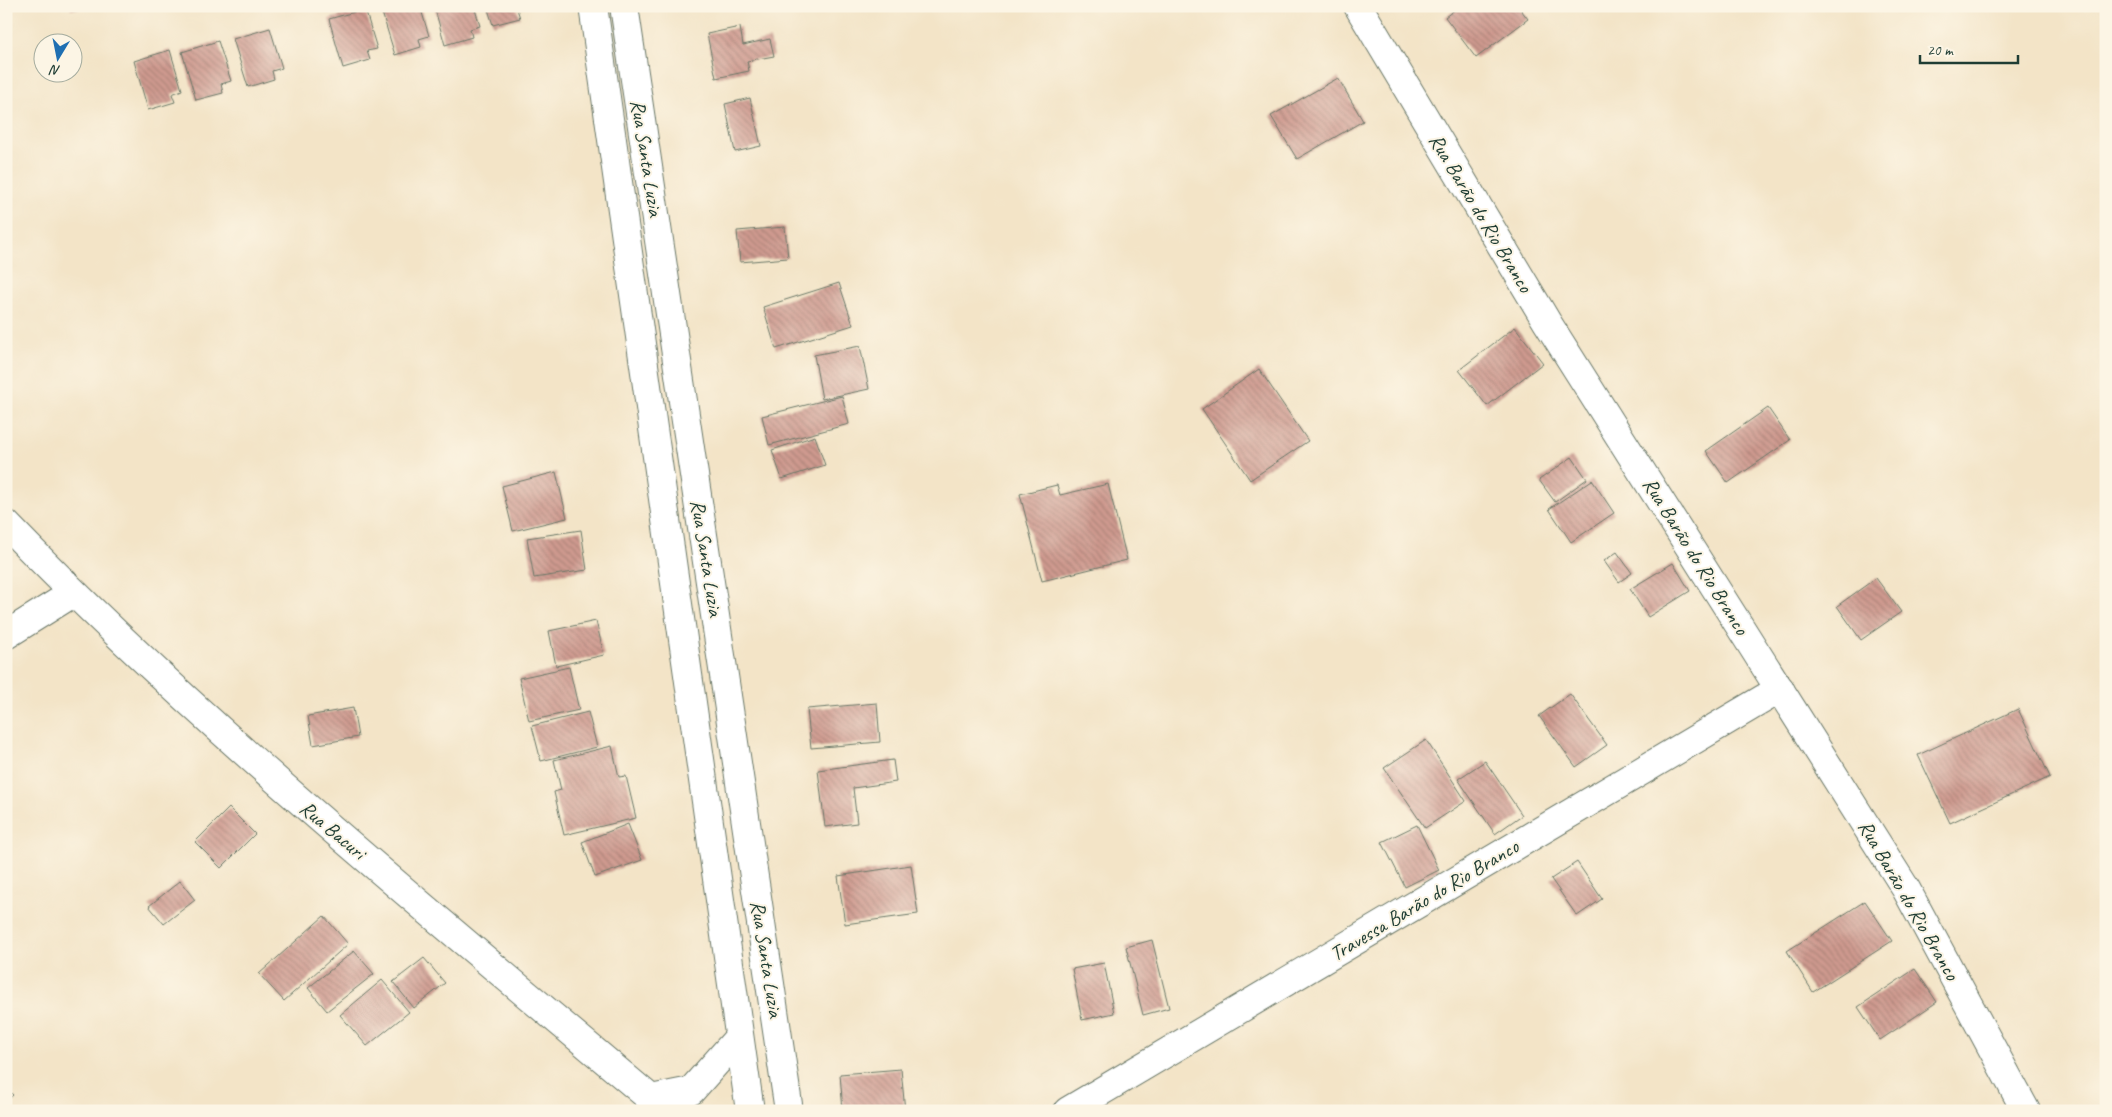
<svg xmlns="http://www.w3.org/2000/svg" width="2112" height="1117" viewBox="0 0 2112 1117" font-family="Caveat,sans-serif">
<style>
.building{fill:url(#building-back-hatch)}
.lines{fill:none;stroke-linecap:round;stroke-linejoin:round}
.street-casing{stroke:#697767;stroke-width:30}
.street{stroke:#fff;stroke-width:28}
.labels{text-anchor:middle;stroke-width:4;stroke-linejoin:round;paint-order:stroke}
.street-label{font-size:21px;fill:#1f3d34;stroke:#fcf5e5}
</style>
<defs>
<pattern id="building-back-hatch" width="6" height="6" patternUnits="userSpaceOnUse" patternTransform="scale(1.25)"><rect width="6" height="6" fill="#cf9a8f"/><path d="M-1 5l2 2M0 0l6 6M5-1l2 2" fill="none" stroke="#a77f76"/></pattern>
</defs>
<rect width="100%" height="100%" fill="#fcf5e5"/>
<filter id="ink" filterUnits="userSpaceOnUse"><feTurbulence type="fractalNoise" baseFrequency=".02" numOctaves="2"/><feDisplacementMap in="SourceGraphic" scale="10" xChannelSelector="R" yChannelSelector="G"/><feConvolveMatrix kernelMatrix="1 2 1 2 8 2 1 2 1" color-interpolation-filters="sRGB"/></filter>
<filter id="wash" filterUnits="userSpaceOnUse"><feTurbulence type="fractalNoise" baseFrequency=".0096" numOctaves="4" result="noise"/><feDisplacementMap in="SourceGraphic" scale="20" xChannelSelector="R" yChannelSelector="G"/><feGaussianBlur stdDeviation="1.12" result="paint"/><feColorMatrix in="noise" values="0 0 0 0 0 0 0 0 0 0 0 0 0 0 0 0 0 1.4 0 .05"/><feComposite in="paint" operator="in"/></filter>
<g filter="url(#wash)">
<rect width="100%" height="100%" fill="#f3e4c7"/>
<g id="blocks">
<!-- building -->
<g class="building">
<polygon points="70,6 82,6 82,7 71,10"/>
<polygon points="380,6 420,6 429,36 419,39 421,47 395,55"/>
<polygon points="434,6 474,6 480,26 470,29 472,37 445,45"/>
<polygon points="487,6 525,6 525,7 517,9 520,18 493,25"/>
<polygon points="1460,6 1518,6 1528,19 1476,58 1445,17"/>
<polygon points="365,9 377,49 367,51 370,60 343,68 329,19"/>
<polygon points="740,27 743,45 770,39 774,56 747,61 749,71 716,78 707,34"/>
<polygon points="270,28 282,68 272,71 274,79 248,87 233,39"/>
<polygon points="218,41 231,81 221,84 223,93 196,100 182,52"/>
<polygon points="170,50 182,90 172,94 175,102 148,110 134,61"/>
<polygon points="1338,78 1363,121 1297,159 1271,116"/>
<polygon points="750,98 761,146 735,152 725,104"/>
<polygon points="785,227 788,258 740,262 737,231"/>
<polygon points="839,283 853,325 776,349 763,307"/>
<polygon points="1515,327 1543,363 1487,406 1459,370"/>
<polygon points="860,346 869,389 822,399 814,355"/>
<polygon points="1259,369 1308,441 1250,480 1202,409"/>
<polygon points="842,396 849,424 769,445 762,416"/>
<polygon points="1768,408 1790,440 1728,483 1706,451"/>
<polygon points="815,436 825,465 782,479 772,450"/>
<polygon points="1572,457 1587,479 1555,502 1539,480"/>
<polygon points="556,472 567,518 513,531 502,486"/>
<polygon points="1592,480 1614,513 1571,542 1549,509"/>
<polygon points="1108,484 1127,560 1042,581 1020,494 1057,485 1060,495"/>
<polygon points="581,530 587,570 534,578 527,538"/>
<polygon points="1617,552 1632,573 1619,582 1604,561"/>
<polygon points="1673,563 1690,591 1648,617 1630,589"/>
<polygon points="1876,578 1901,612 1861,640 1837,606"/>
<polygon points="596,621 604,655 556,666 549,631"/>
<polygon points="569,667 579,710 529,721 519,678"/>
<polygon points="1570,694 1607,745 1576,767 1539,716"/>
<polygon points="877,703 880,742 811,748 807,709"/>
<polygon points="353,708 358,737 313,745 308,716"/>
<polygon points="2018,709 2050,777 1950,823 1918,755"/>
<polygon points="588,712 597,747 541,761 532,726"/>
<polygon points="1426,740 1466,801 1425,828 1384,768"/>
<polygon points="612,746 619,777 626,776 636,818 564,835 554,792 561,790 554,760"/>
<polygon points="893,760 896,782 853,788 857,823 825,827 818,770"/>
<polygon points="1485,761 1522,815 1495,834 1458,779"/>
<polygon points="229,808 255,834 221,868 195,842"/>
<polygon points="628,824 642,860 595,877 582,842"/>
<polygon points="1417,825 1439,870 1405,887 1382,842"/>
<polygon points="1577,862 1602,899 1577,916 1551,879"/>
<polygon points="911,865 918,914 845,924 838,876"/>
<polygon points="180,881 195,900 164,924 149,906"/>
<polygon points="1865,901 1892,941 1813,992 1787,951"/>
<polygon points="324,916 348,944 284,1001 259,974"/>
<polygon points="1152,940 1169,1008 1143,1015 1126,947"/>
<polygon points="354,951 374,974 327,1011 308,988"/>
<polygon points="424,958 445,983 414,1008 393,982"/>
<polygon points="1104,963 1114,1013 1082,1020 1072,969"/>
<polygon points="1915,969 1937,1002 1880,1040 1858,1007"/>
<polygon points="382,980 409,1012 367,1046 340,1015"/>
<polygon points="901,1069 905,1111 843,1111 840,1074"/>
<polygon points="6,1088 13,1095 6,1102"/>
</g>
</g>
</g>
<g filter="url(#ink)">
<use href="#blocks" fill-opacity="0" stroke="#697767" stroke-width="1"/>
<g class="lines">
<defs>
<g id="street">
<polyline points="593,6 750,1111"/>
<polyline points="624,6 789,1111"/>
<polyline points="1358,6 1547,322 1906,889 2026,1111"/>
<path d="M 6,524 C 206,731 431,913 651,1099 L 680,1111"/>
<polyline points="6,635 73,593"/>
<polyline points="651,1099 691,1091 739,1037"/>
<polyline points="1068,1111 1780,689"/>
</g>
</defs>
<!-- street casing -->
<use href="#street" class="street-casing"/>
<!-- street -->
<use href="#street" class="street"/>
</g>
</g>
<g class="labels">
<!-- street labels -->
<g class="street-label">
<text transform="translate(647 158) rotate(81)" y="7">Rua Santa Luzia</text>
<text transform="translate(1481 213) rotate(59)" y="7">Rua Barão do Rio Branco</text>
<text transform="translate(1696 556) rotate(58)" y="7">Rua Barão do Rio Branco</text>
<text transform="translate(707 558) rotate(81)" y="7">Rua Santa Luzia</text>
<text transform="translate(333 830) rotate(40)" y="7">Rua Bacuri</text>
<text transform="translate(1424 900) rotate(-31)" y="7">Travessa Barão do Rio Branco</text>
<text transform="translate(1909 900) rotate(60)" y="7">Rua Barão do Rio Branco</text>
<text transform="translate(767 959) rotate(81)" y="7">Rua Santa Luzia</text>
</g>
</g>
<!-- margin -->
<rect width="2112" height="1117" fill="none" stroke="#fcf5e5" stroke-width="25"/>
<!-- north arrow -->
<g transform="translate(58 58) rotate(190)"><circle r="24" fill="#fcf5e5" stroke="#a4ab9e"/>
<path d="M0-4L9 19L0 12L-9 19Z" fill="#1f6fb2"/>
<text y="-8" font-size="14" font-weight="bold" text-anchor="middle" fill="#1f3d34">N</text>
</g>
<!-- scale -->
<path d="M1920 55v8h98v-8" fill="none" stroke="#1f3d34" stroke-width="2.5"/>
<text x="1927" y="55" font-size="15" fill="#1f3d34" stroke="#fcf5e5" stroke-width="4" paint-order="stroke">20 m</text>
</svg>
